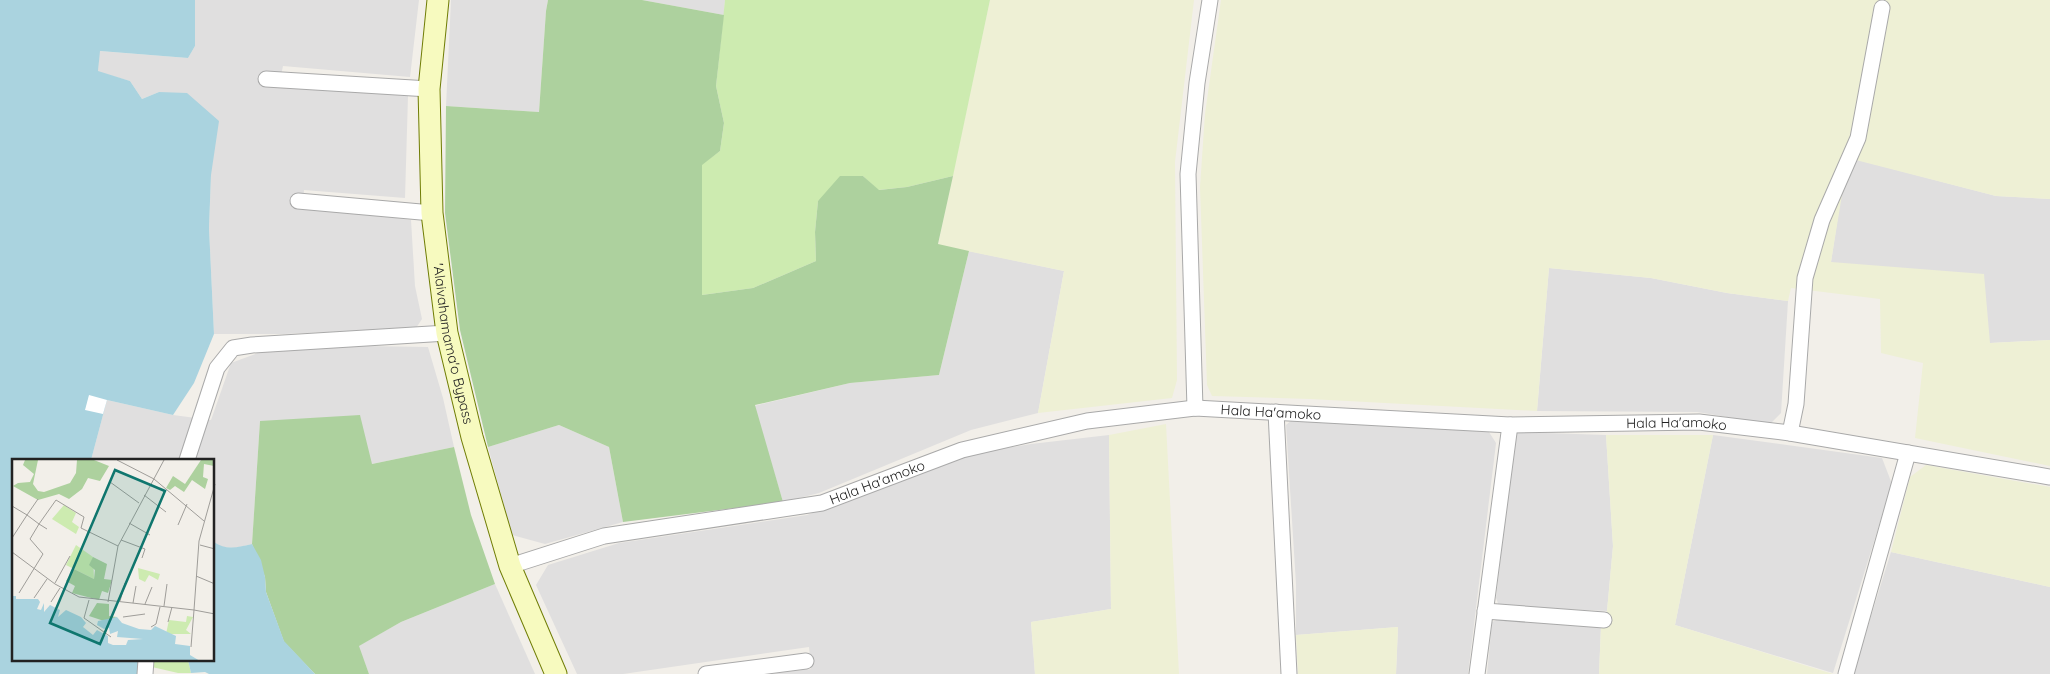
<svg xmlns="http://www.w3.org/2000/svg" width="2050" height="674" viewBox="0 0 2050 674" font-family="Quicksand,sans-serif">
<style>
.residential{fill:#e0dfdf}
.farmland{fill:#eef0d5}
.grass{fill:#cdebb0}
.forest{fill:#add19e}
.water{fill:#aad3df}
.pier{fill:#fff}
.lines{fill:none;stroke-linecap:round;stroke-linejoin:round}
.street-casing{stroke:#a9a9a9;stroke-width:17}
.secondary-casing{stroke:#707d05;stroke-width:23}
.street{stroke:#fff;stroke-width:15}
.secondary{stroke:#f7fabf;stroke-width:21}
.labels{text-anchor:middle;stroke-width:4.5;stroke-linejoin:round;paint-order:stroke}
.street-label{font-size:14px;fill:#222;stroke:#fff}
.inset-road{fill:none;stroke:#9f9d99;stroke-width:1}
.view{fill:#0f766e;fill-opacity:0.15;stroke:#0f766e;stroke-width:2.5}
.inset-edge{fill:none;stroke:#222;stroke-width:2.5}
</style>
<rect width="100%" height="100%" fill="#f2efe9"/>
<!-- residential -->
<g class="residential">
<polygon points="195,0 419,0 410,77 283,66 279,85 408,96 405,198 304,190 303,205 411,220 415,286 422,319 416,328 284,334 214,334 209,228 211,175 159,92 142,99 130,81 98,72 99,51 188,58 195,46"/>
<polygon points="451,0 548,0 546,11 539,112 446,106"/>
<polygon points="642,0 725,0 724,15"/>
<polygon points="1847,157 1996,196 2050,199 2050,340 1990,343 1831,262"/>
<polygon points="969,251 1064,271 1038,413 971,430 819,493 783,502 754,406 850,383 939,375"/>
<polygon points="1549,268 1651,278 1727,293 1788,301 1781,413 1770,424 1697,412 1537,411"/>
<polygon points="364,346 428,347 443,398 454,447 372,464 260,421 252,544 235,548 221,547 214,542 214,460 91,460 107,400 173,415 211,420 231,363 263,351"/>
<polygon points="1292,420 1489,432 1496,443 1468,674 1396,674 1398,627 1296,635 1296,584 1286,425"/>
<polygon points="559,425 609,447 623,522 545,544 512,535 488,447"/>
<polygon points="1515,432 1606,435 1613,546 1607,611 1499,606 1496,598"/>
<polygon points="1109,435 1111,609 1031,622 1035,674 770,674 811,669 809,647 623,674 577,674 536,585 548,565 619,543 807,515 975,453 1031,444"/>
<polygon points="1713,435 1882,458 1892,484 1833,673 1675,625"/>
<polygon points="1891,552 2050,587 2050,674 1853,674"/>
<polygon points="495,584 535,674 369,674 358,646 401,622"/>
<polygon points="1499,619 1601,626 1599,674 1487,674 1492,622"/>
</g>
<!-- farmland -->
<g class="farmland">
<polygon points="990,0 1194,0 1175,162 1177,380 1172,398 1038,413 1064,271 938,245"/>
<polygon points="1221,0 2050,0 2050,199 1996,196 1848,158 1831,262 1984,274 1990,343 2050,340 2050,466 1915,438 1923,363 1881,353 1880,299 1791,288 1788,301 1727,293 1651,278 1549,268 1537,411 1310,399 1212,396 1207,385 1200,187 1205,114"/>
<polygon points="1166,424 1179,674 1035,674 1031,622 1111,609 1109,435"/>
<polygon points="1606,435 1713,435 1675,625 1833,674 1599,674 1601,626 1607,611 1613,546"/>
<polygon points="1926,465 2050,487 2050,587 1891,552 1910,477"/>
<polygon points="1398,627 1396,674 1298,674 1296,635"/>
</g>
<!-- grass -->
<g class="grass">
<polygon points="725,0 990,0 953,176 907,187 878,190 863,176 818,201 815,232 816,261 753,288 702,295 702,164 720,151 724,123 716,86"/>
<polygon points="153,660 188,660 191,673 178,673 152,667"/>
</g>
<!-- forest -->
<g class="forest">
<polygon points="548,0 642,0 724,15 716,86 724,123 720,151 702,165 702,295 753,288 816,261 815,232 818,201 840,176 863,176 879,190 907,187 953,176 938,244 969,251 939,375 850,383 755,405 783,502 623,522 609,447 559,425 488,447 460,330 445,213 446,106 539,112 546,11"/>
<polygon points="360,415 372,464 454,447 471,515 495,584 401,622 359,646 369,674 315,674 284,642 266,592 265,577 252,544 260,421"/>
</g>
<!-- water -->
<g class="water">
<polygon points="0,0 195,0 195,46 188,58 100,51 98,71 130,81 142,99 159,92 187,93 219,121 211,175 209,228 214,334 194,383 173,415 107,400 91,460 14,460 14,660 139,660 137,674 0,674"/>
<path d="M 214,542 C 226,551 239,547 252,544 L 261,560 L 265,577 L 266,592 L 284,641 L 315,674 L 209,674 L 205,672 L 191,673 L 188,660 L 214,660 Z"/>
</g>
<!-- pier -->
<polygon class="pier" points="89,395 107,400 103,414 85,410"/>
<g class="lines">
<defs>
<g id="street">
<polyline points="266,79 429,89"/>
<polyline points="298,201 432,213"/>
<polyline points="1195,408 1188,174 1197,83 1210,0"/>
<polyline points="1276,412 1289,674"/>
<polyline points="1790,433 1796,404 1805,278 1822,220 1858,138 1882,8"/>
<polyline points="187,460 217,368 233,348 252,345 447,333"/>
<path id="s1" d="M 510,566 L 604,536 L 822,503 L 962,450 L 1087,421 L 1195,408 L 1510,425 L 1699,422 L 1790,433 L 2050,477"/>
<polyline points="1485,611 1604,620"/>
<polyline points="145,674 146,660"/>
<polyline points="706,674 806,661"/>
<polyline points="1477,674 1510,425"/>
<polyline points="1846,674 1908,453"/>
</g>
<g id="secondary">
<path id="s2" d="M 438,0 L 429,89 L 432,213 L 447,333 L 472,437 L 510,566 L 556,674"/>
</g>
</defs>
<!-- street casing -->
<use href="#street" class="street-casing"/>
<!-- secondary casing -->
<use href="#secondary" class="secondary-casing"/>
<!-- street -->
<use href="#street" class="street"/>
<!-- secondary -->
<use href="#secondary" class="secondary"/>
</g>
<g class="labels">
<!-- street labels -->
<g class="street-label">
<text dy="5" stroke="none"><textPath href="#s2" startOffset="346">'Alaivahamama'o Bypass</textPath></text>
<text dy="5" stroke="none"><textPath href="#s1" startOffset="782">Hala Ha'amoko</textPath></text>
<text dy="5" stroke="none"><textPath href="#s1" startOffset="1188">Hala Ha'amoko</textPath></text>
<text dy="5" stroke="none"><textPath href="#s1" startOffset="378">Hala Ha'amoko</textPath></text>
</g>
</g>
<!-- overview -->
<g transform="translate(12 459)">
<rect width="202" height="202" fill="#f2efe9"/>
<path d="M 52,46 L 64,54 L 60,63 L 67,68 L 64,75 L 40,60 ZM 64,86 L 81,98 L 82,120 L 54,106 ZM 126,109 L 148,115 L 146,121 L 137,116 L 133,123 L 127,120 ZM 175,157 L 181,158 L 174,171 L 179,175 L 154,175 L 157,161 L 174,163 Z" fill="#cdebb0"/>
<path d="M 13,1 L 26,1 L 21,25 L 26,32 L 32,33 L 58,24 L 64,14 L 65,1 L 82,1 L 97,7 L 88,22 L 76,19 L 70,30 L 57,40 L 47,35 L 26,41 L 1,27 L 6,24 L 18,23 L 22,15 L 11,6 ZM 189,1 L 202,1 L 202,7 L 192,5 L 191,18 L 196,20 L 193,30 L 180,21 L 172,33 L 163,27 L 158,31 L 154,29 L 161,17 L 173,25 ZM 81,98 L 95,105 L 92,120 L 100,121 L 96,134 L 90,132 L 87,141 L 60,134 L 63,127 L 54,122 L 62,110 L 82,120 L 83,111 L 77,106 ZM 85,144 L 97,145 L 97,157 L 105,158 L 95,163 L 77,157 Z" fill="#add19e"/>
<path d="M 0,137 L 4,137 L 4,140 L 26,140 L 28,143 L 25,150 L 29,151 L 32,144 L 32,153 L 38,146 L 48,151 L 46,158 L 54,151 L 69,158 L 74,164 L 71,168 L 81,176 L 85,171 L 96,177 L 96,184 L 101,186 L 114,186 L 116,181 L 131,180 L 105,178 L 106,172 L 98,175 L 97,169 L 92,170 L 85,166 L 86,162 L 105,158 L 110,164 L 127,170 L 139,171 L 143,167 L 164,177 L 163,185 L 178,187 L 178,196 L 188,202 L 0,202 Z" fill="#aad3df"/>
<path class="inset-road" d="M 105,1 L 142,20 L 192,62M 98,23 L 127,44M 132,36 L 154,53M 26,40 L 15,56 L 27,65 L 44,41 L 72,58 L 69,69 L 106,87M 0,47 L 15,56 L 0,79M 117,64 L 138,76M 166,66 L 175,45M 109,81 L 133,90 L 130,99M 188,86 L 203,90M 0,93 L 43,125 L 67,138 L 182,151 L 187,82 L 203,25M 184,117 L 203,125M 43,124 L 58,97M 7,134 L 31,95 L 18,80 L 27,65 L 35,70M 22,139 L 35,120M 77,141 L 72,159 L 99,178M 108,142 L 113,124M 39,143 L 48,129M 96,143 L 106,87 L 152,1M 121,144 L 124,127M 133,145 L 140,128M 152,147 L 155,125M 111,158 L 133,155M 156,163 L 160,148M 139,168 L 144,165 L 148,148M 179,188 L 182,151 L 203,155"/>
<path class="view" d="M 103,11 L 153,32 L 88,185 L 38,164 Z"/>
<rect width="202" height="202" class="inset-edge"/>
</g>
</svg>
